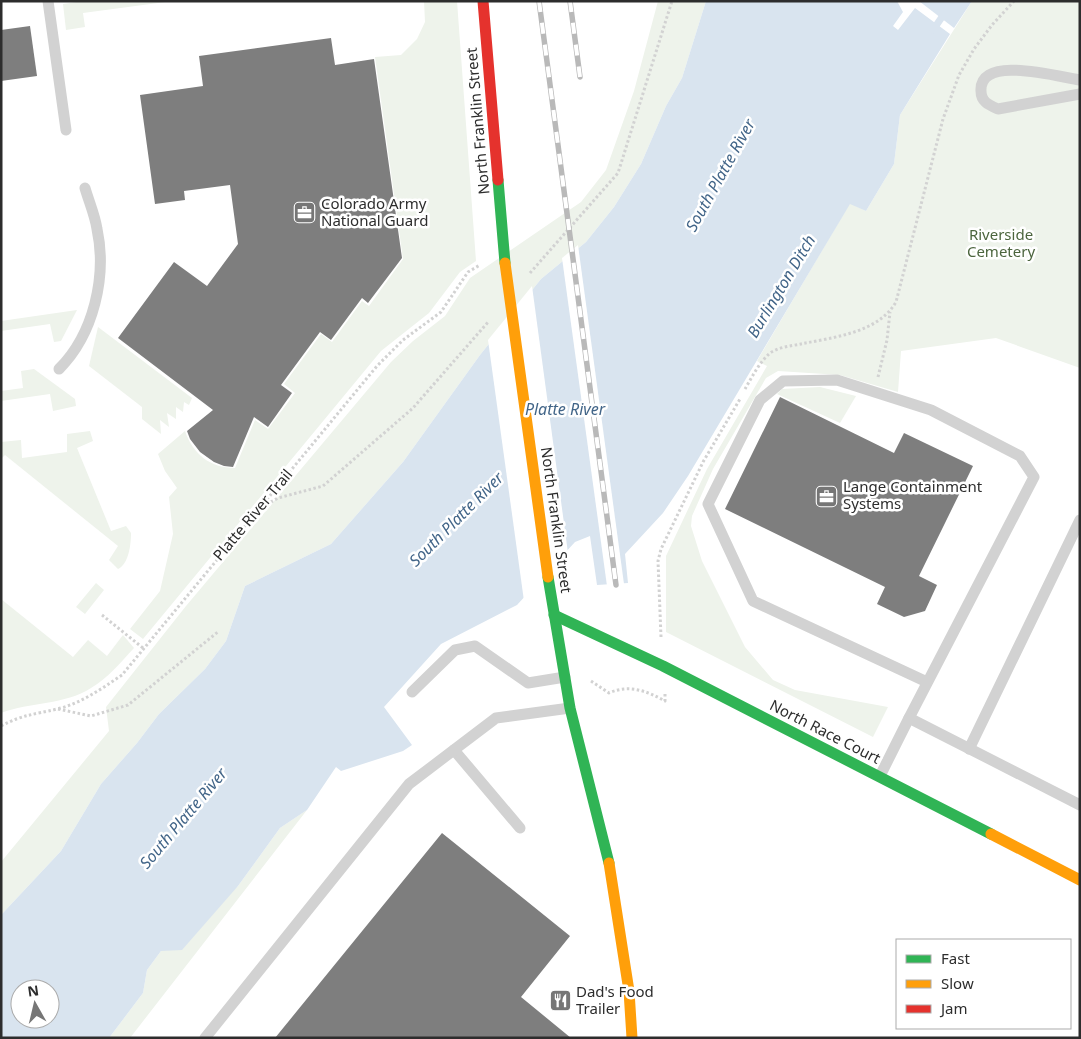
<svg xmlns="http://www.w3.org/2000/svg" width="1081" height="1039" viewBox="0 0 1081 1039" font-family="'Noto Sans',sans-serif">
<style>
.green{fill:#eef3eb}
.water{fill:#d9e4ef;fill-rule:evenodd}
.pier{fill:#fff}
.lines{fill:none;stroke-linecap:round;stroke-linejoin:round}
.stream{stroke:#d9e4ef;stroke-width:7}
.building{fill:#7e7e7e}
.path{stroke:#d2d2d2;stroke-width:3;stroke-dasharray:2.5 2.5;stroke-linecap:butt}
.lane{stroke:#d2d2d2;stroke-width:11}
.fast{stroke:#30b455;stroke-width:11}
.slow{stroke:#ff9f0a;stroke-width:11}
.jam{stroke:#e5322d;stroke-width:11}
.rail-casing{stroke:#b9b9b9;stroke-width:5.5}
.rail{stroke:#fff;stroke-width:4;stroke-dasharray:11;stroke-linecap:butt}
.slow-bridge{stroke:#ff9f0a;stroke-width:11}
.labels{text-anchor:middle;stroke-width:5;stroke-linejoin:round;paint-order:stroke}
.street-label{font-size:15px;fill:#2d2d2d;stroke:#fff}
.poi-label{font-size:15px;fill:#2d2d2d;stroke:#fff;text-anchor:start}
.park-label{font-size:15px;fill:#4c653e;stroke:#fff}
.water-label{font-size:16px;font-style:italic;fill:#426588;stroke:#fff}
</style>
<rect width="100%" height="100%" fill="#fff"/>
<!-- green -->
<g class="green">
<polygon points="83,1 173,1 83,13 85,27 66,30 63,4"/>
<path d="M 424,1 L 457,1 L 476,261 L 460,272 L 429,313 L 381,351 L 143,639 L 130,629 L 160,591 L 173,534 L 169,497 L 177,488 L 165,471 L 158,454 L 185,431 C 193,454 210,468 235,468 L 255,420 L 268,429 L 295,393 L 284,384 L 321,334 L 332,342 L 362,301 L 369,306 L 403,259 L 375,57 L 401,55 L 417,39 L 425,22 Z"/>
<polygon points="658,1 706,1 682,78 666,106 641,164 614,207 586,242 541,279 480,355 403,462 331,544 245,586 226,641 205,669 159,714 137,743 101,784 61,851 1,915 1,862 109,731 106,707 186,606 391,362 413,341 445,316 470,278 581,202 606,170 634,91"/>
<polygon points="972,1 1080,1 1080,368 996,338 901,351 898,392 840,375 778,371 766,378 713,469 692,516 691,526 702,561 745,647 773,680 795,690 888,707 873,737 666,632 666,556 707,469 767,366 757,361 850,203 866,211 894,164 900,115"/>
<polygon points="77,310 61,341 54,342 50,324 1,331 1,321"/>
<polygon points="98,327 192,398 189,405 184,402 183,412 176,407 176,419 167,413 169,427 160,420 161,434 142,419 142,407 89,366"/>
<polygon points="34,369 75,399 76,406 53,411 50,394 1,401 1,391 23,388 21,371"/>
<polygon points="820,387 856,396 840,423 777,394 782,389"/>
<path d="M 90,431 L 93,441 L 77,448 L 111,531 L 126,526 L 131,533 C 131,544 129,564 118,569 L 109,560 L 118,546 L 5,455 L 1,459 L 1,442 L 21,440 L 22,458 L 67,452 L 67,434 Z"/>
<polygon points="96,583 104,590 85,614 76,607"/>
<path d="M 1,599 L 73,657 L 88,640 L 107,656 L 123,635 L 134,648 C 121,662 108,678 91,688 C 65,705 30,702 1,713 Z"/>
<polygon points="307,810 130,1038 109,1038 143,993 147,970 161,951 238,886 280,828"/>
</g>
<!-- water -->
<g class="water">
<path d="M 706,1 L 897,1 L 903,12 L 893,26 L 898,30 L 915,8 L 950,34 L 900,115 L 894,164 L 866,211 L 850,204 L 688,476 L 663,513 L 625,554 L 628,583 L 597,585 L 590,536 L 575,542 L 517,605 L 441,644 L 384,707 L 412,745 L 403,751 L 341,771 L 336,767 L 307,810 L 280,828 L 238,886 L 182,950 L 161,951 L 147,970 L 143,993 L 109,1038 L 1,1038 L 1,915 L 61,851 L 101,784 L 137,743 L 159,714 L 205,669 L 226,641 L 245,586 L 331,544 L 403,462 L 480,355 L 541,279 L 586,242 L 614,207 L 641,164 L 666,106 L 682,78 ZM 20,989 L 50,989 L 50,1019 L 20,1019 Z"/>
<polygon points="919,1 972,1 954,28"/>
</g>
<!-- pier -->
<g class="pier">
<polygon points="578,245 624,584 607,586 562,258"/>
<polygon points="532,286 568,553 524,601 488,340"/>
</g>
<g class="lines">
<!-- stream -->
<polyline class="stream" points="933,30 953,1"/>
</g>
<!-- building -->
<g class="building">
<polygon points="30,26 37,76 1,81 1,30"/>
<polygon points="331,38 335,65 374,59 402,258 368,303 362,298 331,340 320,332 281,385 292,393 268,427 254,417 233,467 224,466 214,462 200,452 190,439 187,431 213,410 118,338 174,262 207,286 238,244 230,185 184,191 185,200 155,204 140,95 203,86 199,56"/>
<polygon points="780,397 894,453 904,433 973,466 919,576 937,585 925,611 904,617 877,604 885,587 725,509"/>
<polygon points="442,833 570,936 521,997 571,1038 275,1038"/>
</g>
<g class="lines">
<!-- path -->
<g class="path">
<polyline points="530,273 618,173 672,1"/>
<polyline points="878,377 887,340 890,312"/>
<path d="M 745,389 C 752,377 759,363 769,354 C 777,347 791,346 801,344 C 834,337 878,333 896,302 L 943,119 L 959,75 L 974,49 L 992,25 L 1014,1"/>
<polyline points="262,507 278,498 323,486 413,408 489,321"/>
<polyline points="102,615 143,648"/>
<polyline points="661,637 658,561 661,549 703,462 740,399"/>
<path d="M 591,681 L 609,693 C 629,684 647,691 665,701 L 665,694"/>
<polyline points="58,709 91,716 128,705 219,631"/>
<path d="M 1,726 C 24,714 33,715 57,709 C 82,703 101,689 122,675 L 377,366 L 403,340 L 441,312 L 468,272 L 480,265"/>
</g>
<!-- lane -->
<g class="lane">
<polyline points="48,1 66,130"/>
<path d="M 1080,80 C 1058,77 979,54 981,91 C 981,102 989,105 998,109 L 1080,94"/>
<path d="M 59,369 C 94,334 107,276 97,229 C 95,215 89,202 85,188"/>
<polyline points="412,692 455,650 475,646 528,683 565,677"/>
<polyline points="909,718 1034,477 1020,456 931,410 837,380 783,381 760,400 708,504 753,601 927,682"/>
<polyline points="969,749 1080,520"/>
<polyline points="454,750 520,828"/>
<polyline points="880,776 909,718 1080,805"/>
<polyline points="205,1038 409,784 496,718 570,708"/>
</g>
<!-- fast -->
<g class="fast">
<polyline points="498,180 505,263"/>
<polyline points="548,577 570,708 609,863"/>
<polyline points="554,615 663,666 991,834"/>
</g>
<!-- slow -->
<g class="slow">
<polyline points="991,834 1080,880"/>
<polyline points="609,863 629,991 632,1038"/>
</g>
<!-- jam -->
<polyline class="jam" points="483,1 498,180"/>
<defs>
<g id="rail">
<polyline points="539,1 616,585"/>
<polyline points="570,1 580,77"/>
</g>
</defs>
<!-- rail casing -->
<use href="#rail" class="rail-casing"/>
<!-- rail -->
<use href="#rail" class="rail"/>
<!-- slow-bridge -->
<polyline class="slow-bridge" points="505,263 548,577"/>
</g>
<!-- icons -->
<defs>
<symbol id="office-square" viewBox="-11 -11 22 22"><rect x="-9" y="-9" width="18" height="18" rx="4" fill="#767676" stroke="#fff"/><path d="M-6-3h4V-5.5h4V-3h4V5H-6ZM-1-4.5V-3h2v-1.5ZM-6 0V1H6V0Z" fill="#fff"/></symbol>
<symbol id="restaurant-square" viewBox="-11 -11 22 22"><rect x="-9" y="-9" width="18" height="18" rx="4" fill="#767676" stroke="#fff"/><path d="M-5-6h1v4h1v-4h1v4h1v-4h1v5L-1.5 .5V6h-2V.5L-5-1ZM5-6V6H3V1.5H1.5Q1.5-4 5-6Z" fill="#fff"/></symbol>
</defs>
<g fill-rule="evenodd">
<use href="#office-square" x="292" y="200" width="25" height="25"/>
<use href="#office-square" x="814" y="484" width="25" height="25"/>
<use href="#restaurant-square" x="548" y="988" width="25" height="25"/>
</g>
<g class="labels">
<!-- street labels -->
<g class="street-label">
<text transform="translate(478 121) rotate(-95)" y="5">North Franklin Street</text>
<text transform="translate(253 515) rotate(-50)" y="5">Platte River Trail</text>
<text transform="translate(556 520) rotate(82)" y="5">North Franklin Street</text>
<text transform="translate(825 732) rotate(27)" y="5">North Race Court</text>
</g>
<!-- poi labels -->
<g class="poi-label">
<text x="321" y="209">Colorado Army<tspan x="321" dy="17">National Guard</tspan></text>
<text x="843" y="492">Lange Containment<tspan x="843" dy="17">Systems</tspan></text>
<text x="576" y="997">Dad's Food<tspan x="576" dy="17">Trailer</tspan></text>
</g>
<!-- park labels -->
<g class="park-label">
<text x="1001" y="240">Riverside<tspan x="1001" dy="17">Cemetery</tspan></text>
</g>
<!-- water labels -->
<g class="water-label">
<text transform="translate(720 175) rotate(-61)" y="6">South Platte River</text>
<text transform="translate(781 286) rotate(-59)" y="6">Burlington Ditch</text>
<text x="565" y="415">Platte River</text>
<text transform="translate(456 519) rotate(-45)" y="6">South Platte River</text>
<text transform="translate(183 818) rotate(-50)" y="6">South Platte River</text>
</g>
</g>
<!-- border -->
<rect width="1081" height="1039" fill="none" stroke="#2d2d2d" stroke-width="5"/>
<!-- legend -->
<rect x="896" y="939" width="175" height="90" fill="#ffffff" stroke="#ababab"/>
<rect x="906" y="955" width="25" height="8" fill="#30b455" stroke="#ababab"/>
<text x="941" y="964" font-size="15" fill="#2d2d2d">Fast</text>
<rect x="906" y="980" width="25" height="8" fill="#ff9f0a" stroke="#ababab"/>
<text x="941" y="989" font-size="15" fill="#2d2d2d">Slow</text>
<rect x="906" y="1005" width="25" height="8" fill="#e5322d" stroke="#ababab"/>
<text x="941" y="1014" font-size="15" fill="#2d2d2d">Jam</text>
<!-- north arrow -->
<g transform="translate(35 1004) rotate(352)"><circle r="24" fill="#ffffff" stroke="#ababab"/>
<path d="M0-4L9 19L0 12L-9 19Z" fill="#767676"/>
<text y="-8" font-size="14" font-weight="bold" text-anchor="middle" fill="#2d2d2d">N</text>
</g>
</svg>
